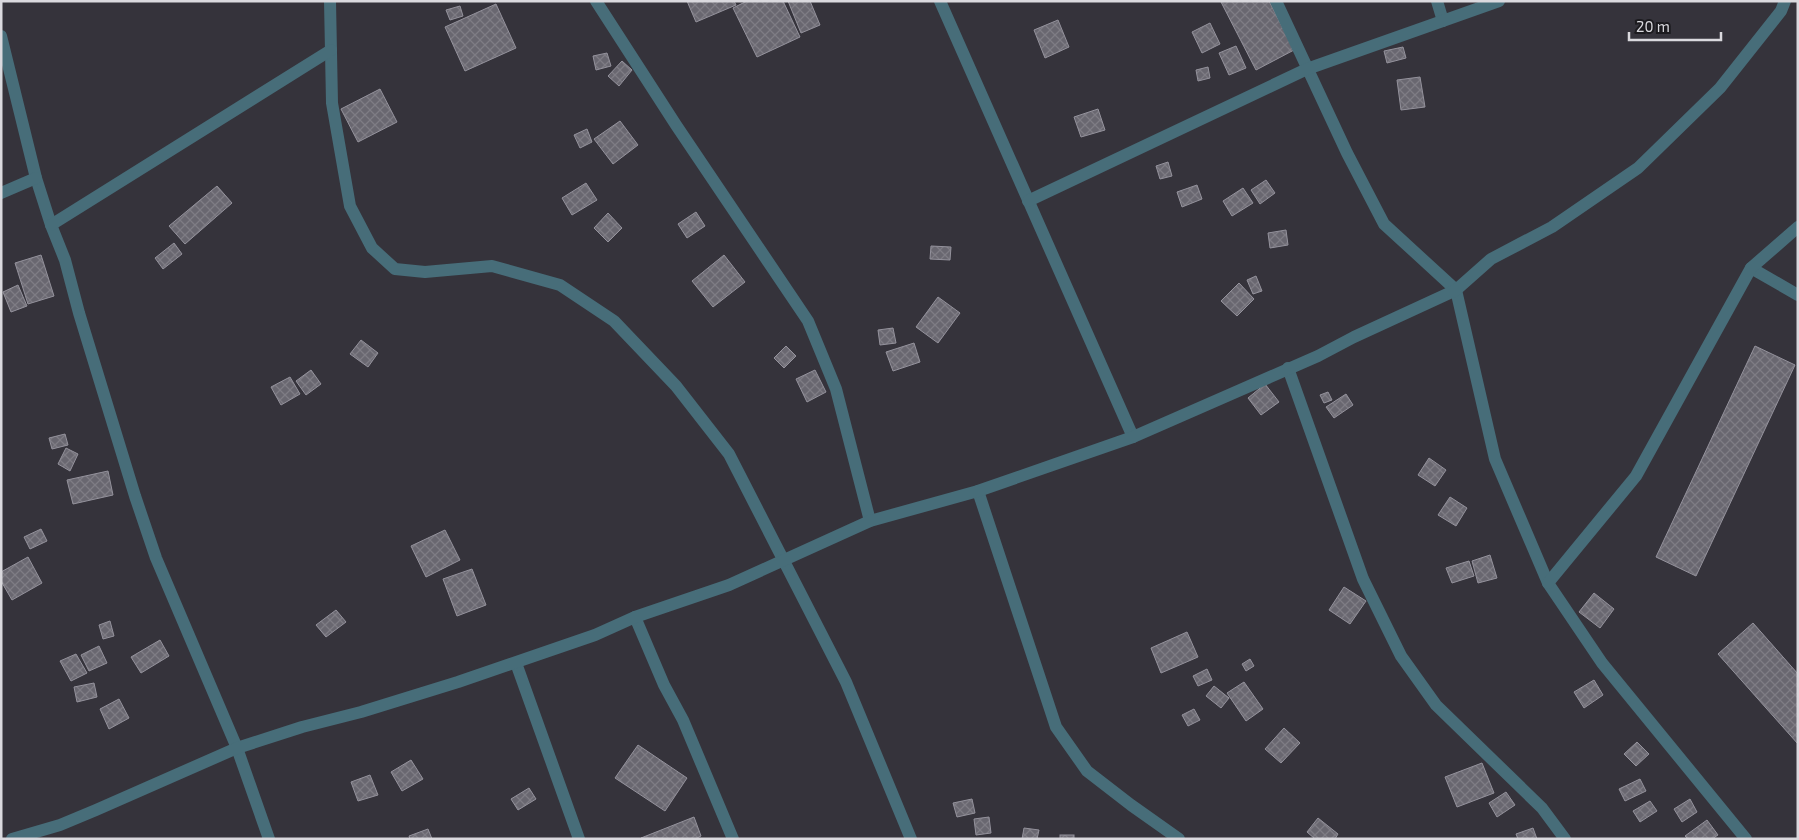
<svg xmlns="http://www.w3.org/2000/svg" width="1799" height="840" viewBox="0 0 1799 840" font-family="'Exo 2',sans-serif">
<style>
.building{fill:url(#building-cross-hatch);stroke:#94929c}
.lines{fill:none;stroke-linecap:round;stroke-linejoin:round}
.minor{stroke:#476d79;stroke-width:12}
</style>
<defs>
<pattern id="building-cross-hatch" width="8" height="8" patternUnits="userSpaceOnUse" patternTransform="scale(1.25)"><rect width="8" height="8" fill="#696770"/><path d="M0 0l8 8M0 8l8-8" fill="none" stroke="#7e7c84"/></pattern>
</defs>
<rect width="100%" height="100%" fill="#35333b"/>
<!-- building -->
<g class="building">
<polygon points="687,1 734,1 736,5 696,22"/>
<polygon points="747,1 783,1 800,37 757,57 733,8"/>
<polygon points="788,1 810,1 820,25 801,33"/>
<polygon points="1223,1 1269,1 1294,50 1256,70 1221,2"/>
<polygon points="496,4 516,48 465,71 445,27"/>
<polygon points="460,6 463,16 450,20 446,10"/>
<polygon points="1058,20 1069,47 1045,58 1034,30"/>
<polygon points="1210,23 1220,44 1202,53 1192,32"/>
<polygon points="1236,46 1246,68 1229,75 1219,53"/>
<polygon points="1403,47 1406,58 1387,63 1384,51"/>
<polygon points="607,53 611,66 596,70 593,56"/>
<polygon points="622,61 632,70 619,86 608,76"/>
<polygon points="1208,67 1210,78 1198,81 1196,70"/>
<polygon points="1420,77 1425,107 1401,110 1397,80"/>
<polygon points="380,89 397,122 358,142 341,109"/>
<polygon points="1098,109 1105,130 1081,137 1074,117"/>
<polygon points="620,121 638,145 613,164 594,139"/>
<polygon points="587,129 592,142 580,148 574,135"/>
<polygon points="1168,162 1172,176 1160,179 1156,166"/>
<polygon points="1266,180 1275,193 1260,204 1251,190"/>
<polygon points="586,183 597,200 572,215 562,198"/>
<polygon points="1197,185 1202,199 1182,207 1177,192"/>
<polygon points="217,186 232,203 185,244 169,226"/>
<polygon points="1243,188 1253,203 1232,216 1223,201"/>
<polygon points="696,212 705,226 687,238 678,224"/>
<polygon points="608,213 622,228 608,242 594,228"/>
<polygon points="1286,230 1288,245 1270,248 1268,233"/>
<polygon points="174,243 182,254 163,269 155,258"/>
<polygon points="931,246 951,247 950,260 930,259"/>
<polygon points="41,255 54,296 28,304 15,263"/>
<polygon points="724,255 745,282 713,307 692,281"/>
<polygon points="1256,276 1262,291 1253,294 1247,280"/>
<polygon points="1239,283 1254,299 1237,316 1221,301"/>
<polygon points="18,285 27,306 11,312 3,292"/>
<polygon points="938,297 960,313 938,343 916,327"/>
<polygon points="893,328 896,343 880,345 878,330"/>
<polygon points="361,340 378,353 368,367 350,354"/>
<polygon points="914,343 920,362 893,371 886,352"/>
<polygon points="786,346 796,356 784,368 774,358"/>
<polygon points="1755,346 1795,365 1696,576 1656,557"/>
<polygon points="311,370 321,384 306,395 296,381"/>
<polygon points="815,370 826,392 807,402 796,379"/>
<polygon points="290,377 300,394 281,405 271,387"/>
<polygon points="1265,384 1279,402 1261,415 1248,398"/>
<polygon points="1328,392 1332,400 1324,403 1320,395"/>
<polygon points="1346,394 1353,405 1334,418 1326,407"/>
<polygon points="65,434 68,445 52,449 49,438"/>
<polygon points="66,448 78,454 70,471 58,464"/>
<polygon points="1429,458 1446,470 1435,486 1418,475"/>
<polygon points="108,471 113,495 73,504 67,480"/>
<polygon points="1450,497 1467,508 1456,526 1438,515"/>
<polygon points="41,529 47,541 30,549 24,537"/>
<polygon points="445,530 460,560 426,577 411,546"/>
<polygon points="1490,555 1497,578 1478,583 1472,561"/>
<polygon points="28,557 42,583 12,600 1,581 1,572"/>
<polygon points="1469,561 1474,576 1452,583 1446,568"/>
<polygon points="472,569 486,605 457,616 443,579"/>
<polygon points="1344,587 1366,601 1350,624 1329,610"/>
<polygon points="1594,593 1614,609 1600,628 1579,612"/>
<polygon points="336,610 346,622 326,637 316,625"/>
<polygon points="110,621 114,636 103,639 99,625"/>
<polygon points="1753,623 1798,674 1798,744 1718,654"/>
<polygon points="1187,632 1198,657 1161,673 1151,648"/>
<polygon points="160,640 169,656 141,673 131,657"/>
<polygon points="99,646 107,663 89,671 81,655"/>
<polygon points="76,654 87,673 71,681 60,661"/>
<polygon points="1250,659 1254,666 1246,671 1242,664"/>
<polygon points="1207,669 1212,680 1198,686 1193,676"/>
<polygon points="1594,680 1603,695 1584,708 1574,692"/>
<polygon points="1244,682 1263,709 1246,721 1227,693"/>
<polygon points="94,683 97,697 77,702 74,687"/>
<polygon points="1214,686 1229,698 1221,708 1206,696"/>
<polygon points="119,699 129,718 109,729 100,709"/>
<polygon points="1194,709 1200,720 1188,726 1182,715"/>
<polygon points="1284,728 1300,743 1281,763 1265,749"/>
<polygon points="1637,742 1649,754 1636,766 1624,754"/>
<polygon points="638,745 687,778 665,811 615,778"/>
<polygon points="411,760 423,779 402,791 391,772"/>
<polygon points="1482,763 1494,793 1457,807 1445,777"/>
<polygon points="370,775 378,795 358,801 351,782"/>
<polygon points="1640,779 1646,791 1625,801 1619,789"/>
<polygon points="529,788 536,799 518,810 511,799"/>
<polygon points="1506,792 1515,805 1497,817 1489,803"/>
<polygon points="972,799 975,813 957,817 953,803"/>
<polygon points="1690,799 1697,812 1682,822 1674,809"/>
<polygon points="1650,801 1657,811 1640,822 1633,811"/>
<polygon points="694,817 701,836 695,839 641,838"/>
<polygon points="989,817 991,833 976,835 974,819"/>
<polygon points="1318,818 1338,834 1335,839 1315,839 1307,832"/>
<polygon points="1707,820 1718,835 1712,839 1688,839 1685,836"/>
<polygon points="1024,828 1039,830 1037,839 1022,839"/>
<polygon points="1533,828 1537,839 1518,839 1516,834"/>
<polygon points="428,829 432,839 410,839 409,836"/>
<rect x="1060" y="835" width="14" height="4"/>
</g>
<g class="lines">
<!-- minor -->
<g class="minor">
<polyline points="330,1 332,103 350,206 372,248 395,269 425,272 492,266 560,285 614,321 676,386 729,454 846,682 911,839"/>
<polyline points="596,1 676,125 808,321 836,389 870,521"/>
<polyline points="940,1 1133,437"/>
<polyline points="1276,1 1347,153 1384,224 1456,290 1495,459 1548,583 1602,663 1746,839"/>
<polyline points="1437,1 1443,21"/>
<polyline points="1,36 36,178 51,225 65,260 79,313 135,496 156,558 237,748 269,839"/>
<polyline points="1,193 36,178"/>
<polyline points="1028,201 1307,69 1499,1"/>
<polyline points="51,225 331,50"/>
<polyline points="1751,268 1798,295"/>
<polyline points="1288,368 1363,579 1401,656 1436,705 1542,808 1565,839"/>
<polyline points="978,491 1056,727 1087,771 1131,805 1179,839"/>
<polyline points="1548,583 1636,476 1751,268 1798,227"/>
<polyline points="635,617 664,685 683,720 733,839"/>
<polyline points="516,663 579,839"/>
<polyline points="12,839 60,825 96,810 237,748 302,727 361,712 458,682 595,635 635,617 729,585 870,521 978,491 1133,437 1318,356 1354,337 1456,290 1491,259 1552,227 1638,168 1720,88 1781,11 1785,1"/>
</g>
</g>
<!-- border -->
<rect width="1799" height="840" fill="none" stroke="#dad9de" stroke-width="5"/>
<!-- scale -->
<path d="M1629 32v8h92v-8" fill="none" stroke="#dad9de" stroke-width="2.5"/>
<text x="1636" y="32" font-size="15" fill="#dad9de" stroke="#1c1b1f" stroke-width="4" paint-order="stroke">20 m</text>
</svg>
